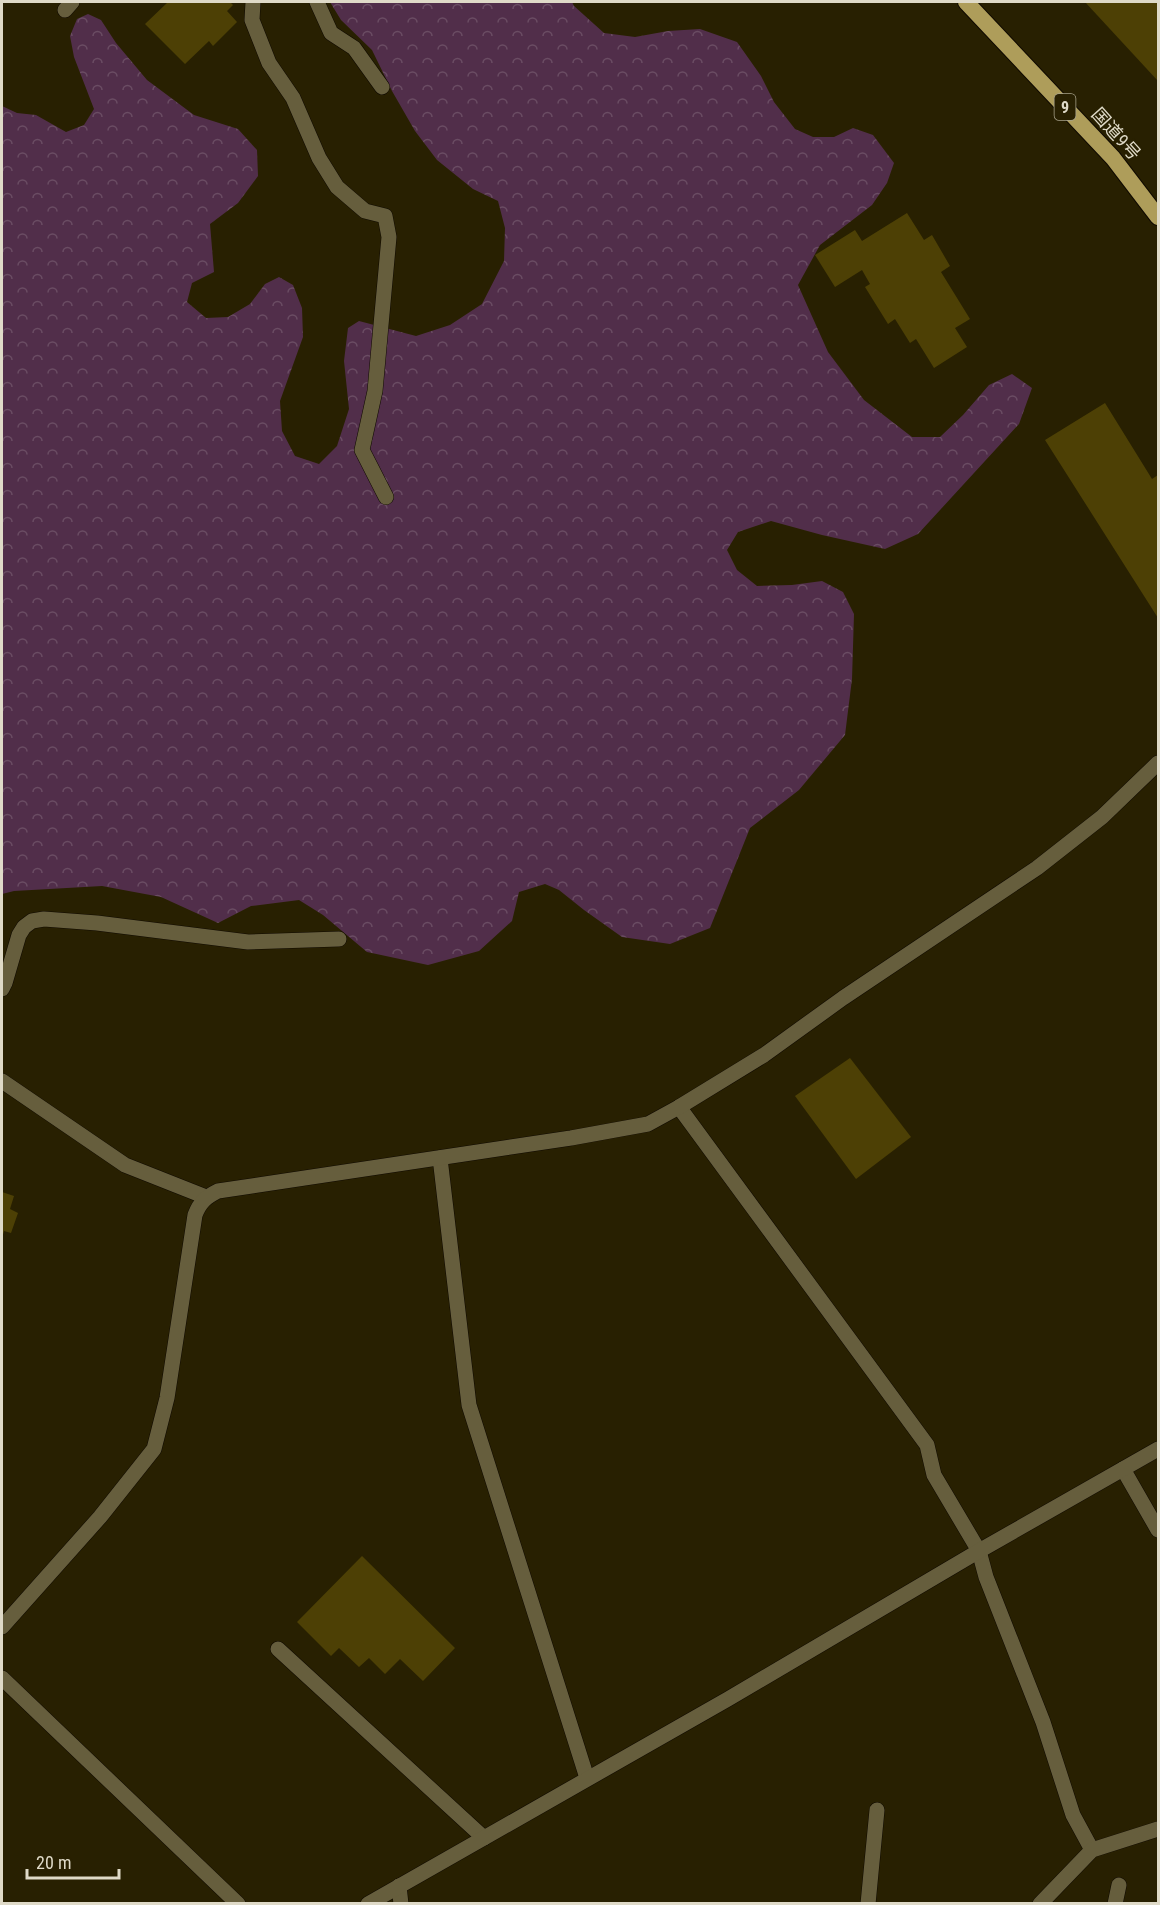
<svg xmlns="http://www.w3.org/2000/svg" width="1160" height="1905" viewBox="0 0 1160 1905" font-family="'Roboto Condensed','Noto Sans JP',sans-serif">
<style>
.forest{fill:url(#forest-crowns)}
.building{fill:#4d4005}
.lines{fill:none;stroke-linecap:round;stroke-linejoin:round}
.pedestrian-casing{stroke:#100a00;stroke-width:16}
.minor-casing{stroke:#100a00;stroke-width:16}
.trunk-casing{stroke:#100a00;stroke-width:18}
.pedestrian{stroke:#665e3d;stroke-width:15}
.minor{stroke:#665e3d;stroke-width:15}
.trunk{stroke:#ae9d5a;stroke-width:16}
.labels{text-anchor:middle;stroke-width:4.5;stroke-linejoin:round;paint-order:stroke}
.shield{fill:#282001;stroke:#a8a28c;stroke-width:1.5}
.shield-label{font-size:16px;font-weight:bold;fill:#dfdac8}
.street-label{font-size:18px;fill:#dfdac8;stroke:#282001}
</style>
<defs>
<pattern id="forest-crowns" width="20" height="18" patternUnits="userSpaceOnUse" patternTransform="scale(1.5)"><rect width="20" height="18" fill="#512e4a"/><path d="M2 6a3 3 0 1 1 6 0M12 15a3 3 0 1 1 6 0" fill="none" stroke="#6a4c63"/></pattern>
</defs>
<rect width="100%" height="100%" fill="#282001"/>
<!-- forest -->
<polygon class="forest" points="330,2 572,2 574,6 604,33 635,37 668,31 700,29 737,42 761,76 774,102 795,129 813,137 834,137 853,128 873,135 894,163 887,183 872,205 820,245 798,285 828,352 864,400 912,437 940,437 963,415 989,385 1012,374 1032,388 1019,424 918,534 885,549 822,535 771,521 738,532 727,550 737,570 757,586 792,585 822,581 843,592 854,614 852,679 845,735 799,790 750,828 710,928 670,944 622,937 584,910 559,890 545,884 519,892 512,921 479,951 428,965 367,952 323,915 299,900 251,906 218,923 161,897 102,886 14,891 2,894 2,106 17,113 36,115 66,132 84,125 94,109 74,57 70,36 77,19 88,14 101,20 116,43 147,80 194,115 238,129 257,150 258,176 238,203 210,224 214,272 192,283 187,302 206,318 228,317 250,304 265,284 279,277 293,285 302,308 303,337 280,401 282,431 295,456 319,464 337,446 349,409 344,361 348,328 359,321 416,336 450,325 482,304 504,261 505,228 498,201 473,189 437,160 415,131 392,91 372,50 341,20"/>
<!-- building -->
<g class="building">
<polygon points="168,2 232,2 231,3 233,5 227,11 237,22 213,46 209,41 185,64 145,24"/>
<polygon points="1085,2 1158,2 1158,81"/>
<polygon points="907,213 924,240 932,235 950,266 941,272 970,319 955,328 967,347 934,368 916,339 910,343 895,319 888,324 865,287 870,284 862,270 835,287 815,255 855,230 862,241"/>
<polygon points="1105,403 1152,479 1158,475 1158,618 1045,440"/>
<polygon points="850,1058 911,1137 856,1179 795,1096"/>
<polygon points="2,1192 14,1196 10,1209 18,1213 11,1233 4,1231 2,1238"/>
<polygon points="362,1556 455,1648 423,1681 400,1659 385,1674 369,1658 359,1667 339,1648 331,1656 297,1622"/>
</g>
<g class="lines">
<defs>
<g id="pedestrian">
<polyline points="253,2 252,20 269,63 293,98 319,158 337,187 365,211 385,216 389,237 375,391 362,450 386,497"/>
<polyline points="317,2 331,33 354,48 382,87"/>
<polyline points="65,10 72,2"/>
</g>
<g id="minor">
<polyline points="2,989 5,983 19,935 24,927 32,921 44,919 97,923 248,942 339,939"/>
<polyline points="2,1081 125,1165 206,1197"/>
<polyline points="679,1107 927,1445 934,1475 979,1551 986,1577 1043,1722 1073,1815 1092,1850"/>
<polyline points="440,1158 469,1405 587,1778"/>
<polyline points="1123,1469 1158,1530"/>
<path d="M 2,1627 L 100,1517 L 154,1449 L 167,1398 L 195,1215 C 200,1202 206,1197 218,1191 L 571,1138 L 648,1124 L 679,1107 L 764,1055 L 843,998 L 1037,868 L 1102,817 L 1158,763"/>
<polyline points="278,1649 484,1838"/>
<polyline points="2,1678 238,1904"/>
<polyline points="399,1886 401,1904"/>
<polyline points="368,1904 728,1699 979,1551 1158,1449"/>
<polyline points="868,1904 877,1810"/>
<polyline points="1040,1904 1092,1850 1158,1829"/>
<polyline points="1115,1904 1119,1885"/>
</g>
<polyline id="trunk" points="966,2 1113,158 1158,217"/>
</defs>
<!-- pedestrian casing -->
<use href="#pedestrian" class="pedestrian-casing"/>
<!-- minor casing -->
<use href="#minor" class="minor-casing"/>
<!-- trunk casing -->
<use href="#trunk" class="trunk-casing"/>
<!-- pedestrian -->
<use href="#pedestrian" class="pedestrian"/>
<!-- minor -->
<use href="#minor" class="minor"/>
<!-- trunk -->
<use href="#trunk" class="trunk"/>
</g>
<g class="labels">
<!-- shield labels -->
<rect class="shield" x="1054.5" y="94" width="21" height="26" rx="4.5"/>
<g class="shield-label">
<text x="1065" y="113">9</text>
</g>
<!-- street labels -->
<g class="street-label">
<text transform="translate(1116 134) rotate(48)" y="6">国道9号</text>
</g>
</g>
<!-- border -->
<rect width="1160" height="1905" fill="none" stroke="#dfdac8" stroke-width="6"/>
<!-- scale -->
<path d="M27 1869v9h92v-9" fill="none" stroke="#dfdac8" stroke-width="3"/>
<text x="36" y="1869" font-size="18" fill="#dfdac8" stroke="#282001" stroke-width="4.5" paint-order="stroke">20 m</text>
</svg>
